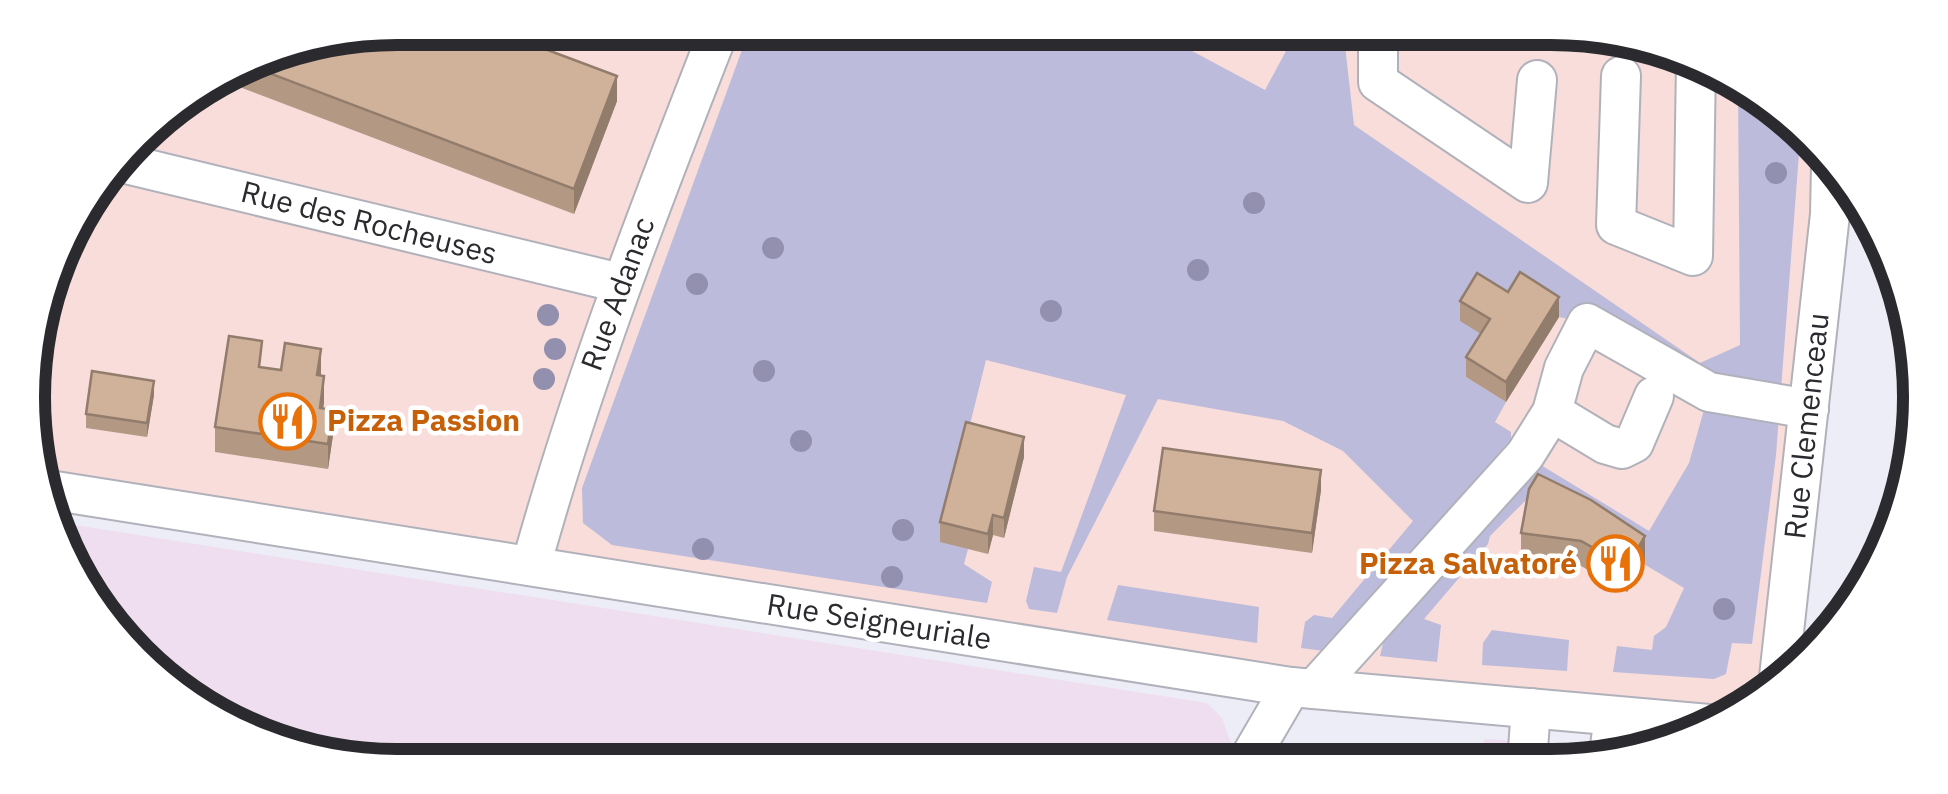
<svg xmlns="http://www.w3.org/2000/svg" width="1948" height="794" viewBox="0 0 1948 794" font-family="'IBM Plex Sans',sans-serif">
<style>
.commercial{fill:#efdeef}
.industrial{fill:#f8ddda}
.green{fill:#bcbbdb}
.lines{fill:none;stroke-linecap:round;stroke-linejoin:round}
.minor-casing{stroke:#b1b1bb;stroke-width:42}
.minor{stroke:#fff;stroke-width:38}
.tree{fill:#9290ae}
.wall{fill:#b39884}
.shaded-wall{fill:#927c6c}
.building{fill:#d0b19a;stroke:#927c6c;stroke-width:2.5}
.labels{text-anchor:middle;stroke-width:9;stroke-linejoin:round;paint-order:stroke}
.street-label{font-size:30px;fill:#2b2b2f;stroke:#fff}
.food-label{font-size:30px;font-weight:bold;fill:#c56008;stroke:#fff;text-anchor:start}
.rim{fill:none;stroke:#2b2b2f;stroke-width:12}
</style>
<rect width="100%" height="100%" fill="#ededf8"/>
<!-- commercial -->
<g class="commercial">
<polygon points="56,522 1207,703 1222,718 1231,743 1223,764 397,766 279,747 172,690 89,602"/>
<polygon points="1485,739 1647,749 1600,763 1474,764"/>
</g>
<!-- industrial -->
<polygon class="industrial" points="397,28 1551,28 1669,47 1794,119 1831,166 1778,686 1720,725 1291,687 43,489 35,470 31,348 77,213 154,119 278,47"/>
<!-- green -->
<g class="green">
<polygon points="750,28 1149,28 1265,90 1293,38 1293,28 1343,28 1354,125 1700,363 1740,345 1738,86 1794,119 1801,127 1776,455 1752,644 1732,643 1726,674 1714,679 1613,672 1617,646 1652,650 1654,636 1666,627 1684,588 1530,496 1490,536 1488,544 1424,619 1441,625 1437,662 1380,656 1386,631 1536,462 1649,531 1689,463 1709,392 1587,323 1559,317 1490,339 1466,377 1506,402 1495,422 1511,432 1511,439 1332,652 1301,648 1305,622 1314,615 1332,618 1413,521 1343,451 1283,421 1158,399 1067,577 1057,613 1029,609 1026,601 1034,567 1061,572 1126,395 986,360 941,541 968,549 964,564 992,582 987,603 612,545 583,523 582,488"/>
<polygon points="1118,585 1259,607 1257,643 1107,620"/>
<polygon points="1492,630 1569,640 1567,671 1482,665 1483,643"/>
</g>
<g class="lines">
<defs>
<g id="minor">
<polyline points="1378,28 1378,82 1528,183 1537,80"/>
<polyline points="1621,76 1616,225 1693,256 1696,62"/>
<polyline points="118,162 620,283"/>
<polyline points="1552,412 1605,444 1622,449 1634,443 1654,396"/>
<polyline points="43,489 1291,687 1720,725"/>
<path d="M 531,566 C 582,382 650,206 720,28"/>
<polyline points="1778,686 1830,214 1831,166"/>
<polyline points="1314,689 1525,455 1552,412 1564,368 1587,323 1709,392 1809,409"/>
<polyline points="1608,761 1614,716"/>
<polyline points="1527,763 1531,708"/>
<polyline points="1246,764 1291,687"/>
</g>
</defs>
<!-- minor casing -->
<use href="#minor" class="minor-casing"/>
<!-- minor -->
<use href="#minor" class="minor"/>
</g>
<!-- trees -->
<g class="tree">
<circle cx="1776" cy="173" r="11"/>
<circle cx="1254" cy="203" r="11"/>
<circle cx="773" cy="248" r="11"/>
<circle cx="1198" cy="270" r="11"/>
<circle cx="697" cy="284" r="11"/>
<circle cx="1051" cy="311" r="11"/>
<circle cx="548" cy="315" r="11"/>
<circle cx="555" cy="349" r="11"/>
<circle cx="764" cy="371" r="11"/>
<circle cx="544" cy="379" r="11"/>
<circle cx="801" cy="441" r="11"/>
<circle cx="903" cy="530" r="11"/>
<circle cx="703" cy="549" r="11"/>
<circle cx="892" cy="577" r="11"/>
<circle cx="1724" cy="609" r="11"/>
</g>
<!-- wall -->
<g class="wall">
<polygon points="278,47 617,101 574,214 221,80"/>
<polygon points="1508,292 1559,317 1506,402 1466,377 1466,357 1481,334 1460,321 1460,301"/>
<polygon points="262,368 321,376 324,402 323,408 333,435 328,469 215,452 215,427"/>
<polygon points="154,395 147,437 86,428 86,414"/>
<polygon points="1024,457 1004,538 993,535 988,554 940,542 940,522"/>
<polygon points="1529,489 1645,561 1627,592 1581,566 1521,558 1521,533"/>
<polygon points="1321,490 1312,553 1154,531 1154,511"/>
</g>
<!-- shaded-wall -->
<g class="shaded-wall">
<polygon points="617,76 617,101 574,214 574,189"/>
<polygon points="1559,297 1559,317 1506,402 1506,382"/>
<polygon points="321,349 321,374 317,401 317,375"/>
<polygon points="39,361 39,375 33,413 32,401"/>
<polygon points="324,376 324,402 320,433 320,408"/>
<polygon points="154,381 154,395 147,437 147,423"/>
<polygon points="333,410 333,435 328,469 328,444"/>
<polygon points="1024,437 1024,457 1004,538 1004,518"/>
<polygon points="1321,470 1321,490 1312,553 1312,533"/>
<polygon points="993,515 993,535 988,554 988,534"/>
<polygon points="1645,536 1645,561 1627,592 1627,567"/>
</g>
<!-- building -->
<g class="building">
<polygon points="397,28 489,28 617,76 574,189 248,65 278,47"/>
<polygon points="1520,272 1559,297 1506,382 1466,357 1490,319 1460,301 1477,273 1508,292"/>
<polygon points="229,336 262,341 259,367 281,370 285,343 321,349 317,375 324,376 320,408 333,410 328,444 215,427"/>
<polygon points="31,360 39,361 32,401"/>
<polygon points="92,371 154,381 147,423 86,414"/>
<polygon points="966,422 1024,437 1004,518 993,515 988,534 940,522"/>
<polygon points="1163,448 1321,470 1312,533 1154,511"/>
<polygon points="1538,474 1591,500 1645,536 1627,567 1581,541 1521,533 1529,489"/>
</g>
<!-- icons -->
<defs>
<symbol id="restaurant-ring" viewBox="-11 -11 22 22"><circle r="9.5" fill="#fff" stroke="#e8710a" stroke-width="1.5"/><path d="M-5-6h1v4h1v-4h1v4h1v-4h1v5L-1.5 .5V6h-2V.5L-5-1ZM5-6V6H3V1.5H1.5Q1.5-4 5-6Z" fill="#e8710a"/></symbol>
</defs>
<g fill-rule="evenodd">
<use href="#restaurant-ring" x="256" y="390" width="63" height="63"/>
<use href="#restaurant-ring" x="1584" y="532" width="63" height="63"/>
</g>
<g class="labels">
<!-- street labels -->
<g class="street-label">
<text transform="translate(369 223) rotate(14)" y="10">Rue des Rocheuses</text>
<text transform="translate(618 294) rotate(-70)" y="10">Rue Adanac</text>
<text transform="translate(1807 426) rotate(-84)" y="10">Rue Clemenceau</text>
<text transform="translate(879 622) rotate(9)" y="10">Rue Seigneuriale</text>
</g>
<!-- food labels -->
<g class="food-label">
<text x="327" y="431">Pizza Passion</text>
<text x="1577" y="574" text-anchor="end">Pizza Salvatoré</text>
</g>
</g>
<!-- crop -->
<path d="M0 0H1948V794H0ZM397 45H1551A352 352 0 0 1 1903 397V397A352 352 0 0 1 1551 749H397A352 352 0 0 1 45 397V397A352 352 0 0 1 397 45Z" fill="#fff" fill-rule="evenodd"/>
<path class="rim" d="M397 45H1551A352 352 0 0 1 1903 397V397A352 352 0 0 1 1551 749H397A352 352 0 0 1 45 397V397A352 352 0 0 1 397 45Z"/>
</svg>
